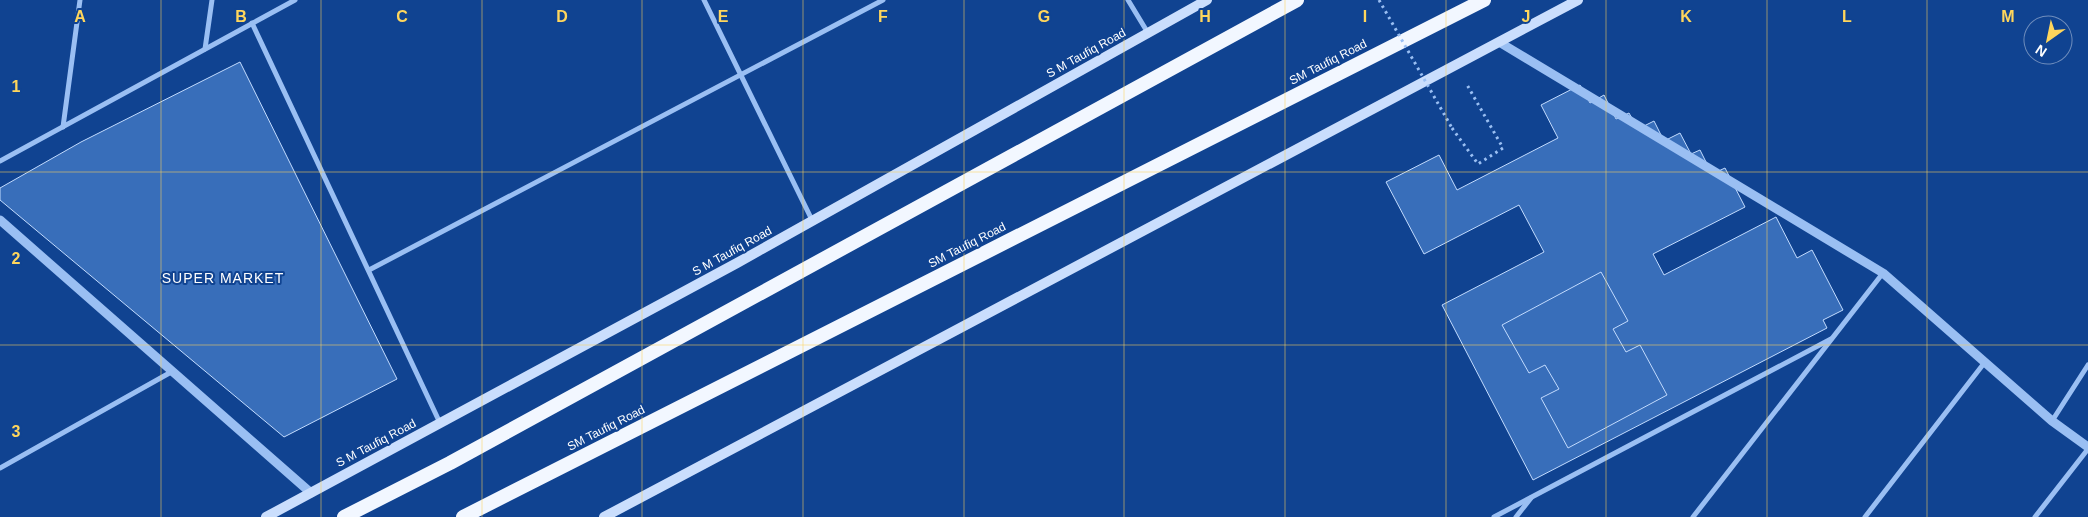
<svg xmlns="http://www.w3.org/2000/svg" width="2088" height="517" viewBox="0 0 2088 517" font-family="Helvetica,sans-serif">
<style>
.building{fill:#386eba;stroke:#c2dbfe}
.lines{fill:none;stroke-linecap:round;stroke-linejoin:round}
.path{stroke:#9abff3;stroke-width:3;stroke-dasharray:2.5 4;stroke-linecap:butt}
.minor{stroke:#9abff3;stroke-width:5}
.tertiary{stroke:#9abff3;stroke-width:9}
.secondary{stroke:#cadefd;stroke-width:10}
.trunk{stroke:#f2f7ff;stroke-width:14}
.path-bridge{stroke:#9abff3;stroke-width:3;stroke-dasharray:2.5 4;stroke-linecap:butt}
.grid{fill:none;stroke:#ffd65c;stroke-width:1;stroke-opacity:0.55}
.labels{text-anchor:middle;stroke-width:4;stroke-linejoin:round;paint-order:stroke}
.street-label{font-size:12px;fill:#fff;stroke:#104391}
.neighbourhood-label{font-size:14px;letter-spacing:1px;fill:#fff;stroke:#104391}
.grid-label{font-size:16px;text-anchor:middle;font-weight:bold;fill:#ffd65c;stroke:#104391;stroke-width:4;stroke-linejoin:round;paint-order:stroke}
</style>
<rect width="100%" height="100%" fill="#104391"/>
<!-- building -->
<g class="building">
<polygon points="240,62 397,379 284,437 0,200 0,188 81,142"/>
<polygon points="1580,85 1590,103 1604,95 1616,119 1629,113 1638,129 1654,121 1664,141 1680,133 1691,154 1700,150 1712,174 1725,168 1745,207 1653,254 1664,275 1776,217 1797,258 1812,250 1843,310 1823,320 1827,328 1533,480 1442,305 1544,252 1519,205 1424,254 1386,182 1439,155 1457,190 1558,138 1541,105"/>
<polygon points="1601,272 1628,321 1613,329 1626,352 1640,345 1667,395 1568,448 1541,398 1559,389 1545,365 1529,373 1502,325"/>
</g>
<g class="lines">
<!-- path -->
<polyline class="path" points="1452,128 1478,164 1503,148 1466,83"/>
<!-- minor -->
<g class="minor">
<polyline points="704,0 812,220"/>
<polyline points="1128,0 1148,33"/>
<polyline points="252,23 440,423"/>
<polyline points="205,49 212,0"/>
<polyline points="63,127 80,0"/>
<polyline points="0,161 295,0"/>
<polyline points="369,270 883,0"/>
<polyline points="2052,421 2088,365"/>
<polyline points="0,468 173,371"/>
<polyline points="1494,517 1831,339"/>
<polyline points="1516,517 1531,498"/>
<polyline points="1693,517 1883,273"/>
<polyline points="1865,517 1985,362"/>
<polyline points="2035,517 2088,449"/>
</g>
<!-- tertiary -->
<g class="tertiary">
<polyline points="1499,42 1883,273 2052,421 2088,447"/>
<polyline points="0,220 311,493"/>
</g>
<!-- secondary -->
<g class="secondary">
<polyline points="266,517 737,263 1207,0"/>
<polyline points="604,517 1578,0"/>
</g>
<!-- trunk -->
<g class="trunk">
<polyline points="344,517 450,463 1297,0"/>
<polyline points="463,517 1484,0"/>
</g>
<!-- path-bridge -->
<polyline class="path-bridge" points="1379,0 1452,128"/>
</g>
<!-- grid -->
<path class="grid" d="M 161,0 L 161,517M 321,0 L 321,517M 482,0 L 482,517M 642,0 L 642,517M 803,0 L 803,517M 964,0 L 964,517M 1124,0 L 1124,517M 1285,0 L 1285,517M 1446,0 L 1446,517M 1606,0 L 1606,517M 1767,0 L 1767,517M 1927,0 L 1927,517M 0,172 L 2088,172M 0,345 L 2088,345"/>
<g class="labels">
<!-- street labels -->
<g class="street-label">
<text transform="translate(1086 53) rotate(-29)" y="4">S M Taufiq Road</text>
<text transform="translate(1328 62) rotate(-27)" y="4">SM Taufiq Road</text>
<text transform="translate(967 245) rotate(-27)" y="4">SM Taufiq Road</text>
<text transform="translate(732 251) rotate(-29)" y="4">S M Taufiq Road</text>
<text transform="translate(606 428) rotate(-27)" y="4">SM Taufiq Road</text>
<text transform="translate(376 443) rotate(-28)" y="4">S M Taufiq Road</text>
</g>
<!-- neighbourhood labels -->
<g class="neighbourhood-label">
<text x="223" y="283">SUPER MARKET</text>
</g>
</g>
<g class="grid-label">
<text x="80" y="22">A</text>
<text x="241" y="22">B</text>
<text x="402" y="22">C</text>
<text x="562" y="22">D</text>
<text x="723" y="22">E</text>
<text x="883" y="22">F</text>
<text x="1044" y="22">G</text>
<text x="1205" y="22">H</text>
<text x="1365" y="22">I</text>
<text x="1526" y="22">J</text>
<text x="1686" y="22">K</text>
<text x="1847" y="22">L</text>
<text x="2008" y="22">M</text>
<text x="16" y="92">1</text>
<text x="16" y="264">2</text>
<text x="16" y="437">3</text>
</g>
<!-- north arrow -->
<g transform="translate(2048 40) rotate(213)"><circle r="24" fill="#104391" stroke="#708ebd"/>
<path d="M0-4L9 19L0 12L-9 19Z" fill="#ffd65c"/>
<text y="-8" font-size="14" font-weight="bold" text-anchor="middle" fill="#ffffff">N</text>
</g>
</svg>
